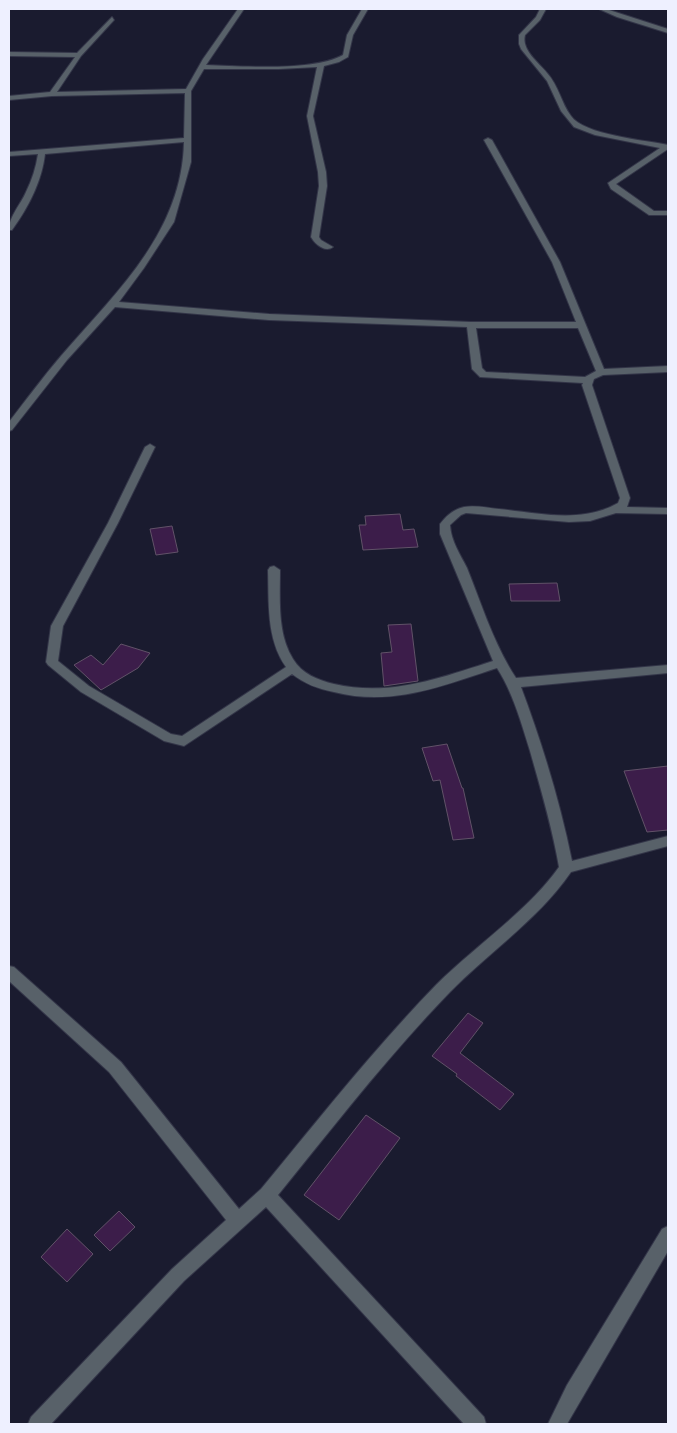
<svg xmlns="http://www.w3.org/2000/svg" width="677" height="1433" viewBox="0 0 677 1433" font-family="Quicksand,sans-serif">
<style>
.building{fill:#3c1d4a;stroke:#615268}
.lines{fill:none;stroke-linecap:round;stroke-linejoin:round}
.street-casing{stroke:#333548;stroke-width:2}
.street{fill:#586169;fill-rule:evenodd}
</style>
<rect width="100%" height="100%" fill="#1a1b2f"/>
<!-- building -->
<g class="building">
<polygon points="400,514 403,530 414,529 418,547 363,550 359,525 366,525 365,516"/>
<polygon points="172,526 178,552 156,555 150,529"/>
<polygon points="557,583 560,601 511,601 509,584"/>
<polygon points="411,624 418,681 384,686 381,653 392,652 388,625"/>
<polygon points="121,644 150,653 138,668 101,690 74,665 91,655 103,665"/>
<polygon points="447,744 462,788 463,788 474,838 453,840 440,780 433,781 422,748"/>
<polygon points="668,766 668,830 647,832 624,771"/>
<polygon points="468,1013 483,1023 460,1053 514,1094 500,1110 456,1076 457,1074 432,1056"/>
<polygon points="366,1115 400,1138 339,1220 304,1195"/>
<polygon points="119,1211 135,1227 110,1251 94,1235"/>
<polygon points="67,1229 93,1254 67,1282 41,1257"/>
</g>
<g class="lines">
<defs>
<g id="street">
<path d="M 238,9 L 244,9 L 206,65 C 242,66 312,72 343,55 L 347,35 L 362,9 L 368,9 L 353,35 L 348,57 L 339,62 L 324,66 L 313,116 L 326,172 L 327,186 L 319,237 L 321,240 L 333,247 C 325,253 315,244 311,237 L 319,186 L 318,172 L 307,116 L 317,67 L 279,69 L 204,69 L 191,91 L 191,162 L 174,222 L 144,268 L 119,302 L 269,314 L 471,322 L 576,322 L 552,262 L 484,140 L 488,138 L 492,140 L 560,262 L 604,369 L 668,366 L 668,372 L 603,375 L 594,379 L 592,385 L 630,498 L 627,507 L 668,508 L 668,514 L 616,513 L 590,521 L 569,522 L 466,513 L 461,515 L 450,525 C 451,541 460,554 467,568 C 482,605 494,645 516,678 L 668,665 L 668,673 L 521,687 C 542,743 560,802 572,861 L 668,836 L 668,846 L 571,872 C 539,919 489,952 450,992 C 388,1056 334,1126 278,1195 L 484,1417 L 486,1424 L 464,1424 L 266,1207 L 184,1281 L 51,1424 L 28,1424 L 31,1417 L 172,1269 L 226,1220 L 109,1072 L 9,981 L 9,966 L 14,967 L 121,1062 L 239,1209 L 261,1189 C 318,1120 374,1049 436,985 C 474,947 528,911 559,867 C 552,827 541,790 530,751 C 521,722 513,693 497,668 C 442,686 392,707 334,692 C 318,689 305,684 292,674 L 184,746 L 164,741 L 81,692 L 48,665 L 46,662 L 51,626 L 108,523 L 145,447 L 150,444 L 155,447 L 118,523 L 63,626 L 58,661 L 89,686 L 171,734 L 182,736 L 286,667 C 266,639 269,602 268,570 L 270,567 L 274,566 L 280,570 C 280,598 277,634 293,659 C 302,674 318,680 334,684 C 390,697 440,678 493,661 L 440,534 L 440,524 C 446,516 454,509 464,507 C 475,505 488,508 499,509 C 539,513 581,524 618,503 L 620,498 L 582,385 L 583,383 L 480,377 L 472,369 L 467,327 L 269,320 L 115,307 L 67,360 L 12,430 L 9,431 L 9,422 C 26,400 43,377 61,356 C 116,292 182,233 184,142 L 45,154 C 42,181 28,208 12,230 L 9,230 C 8,218 21,204 26,192 C 32,180 36,167 38,154 L 9,156 L 9,152 L 184,138 L 185,93 L 52,96 L 9,100 L 9,96 L 50,92 L 75,57 L 9,56 L 9,52 L 77,53 L 112,17 L 114,20 L 81,56 L 57,92 L 186,89 L 203,59 ZM 476,328 L 578,328 L 596,371 L 585,377 L 486,372 L 482,368 Z"/>
<path d="M 540,9 L 546,9 L 540,20 L 525,35 C 521,50 539,63 547,73 C 559,86 561,103 571,116 C 584,135 645,140 668,145 L 668,149 L 616,184 L 654,211 L 668,211 L 668,215 L 649,215 L 611,189 L 608,183 L 660,148 L 595,135 L 574,127 L 561,111 L 547,81 L 521,49 L 519,44 L 519,35 L 536,17 Z"/>
<polygon points="599,9 606,9 668,29 668,33 617,17"/>
<polygon points="668,1226 668,1251 567,1424 548,1424 567,1385 662,1229"/>
</g>
</defs>
<!-- street casing -->
<use href="#street" class="street-casing"/>
<!-- street -->
<use href="#street" class="street"/>
</g>
<!-- border -->
<rect width="677" height="1433" fill="none" stroke="#eef0ff" stroke-width="20"/>
</svg>
